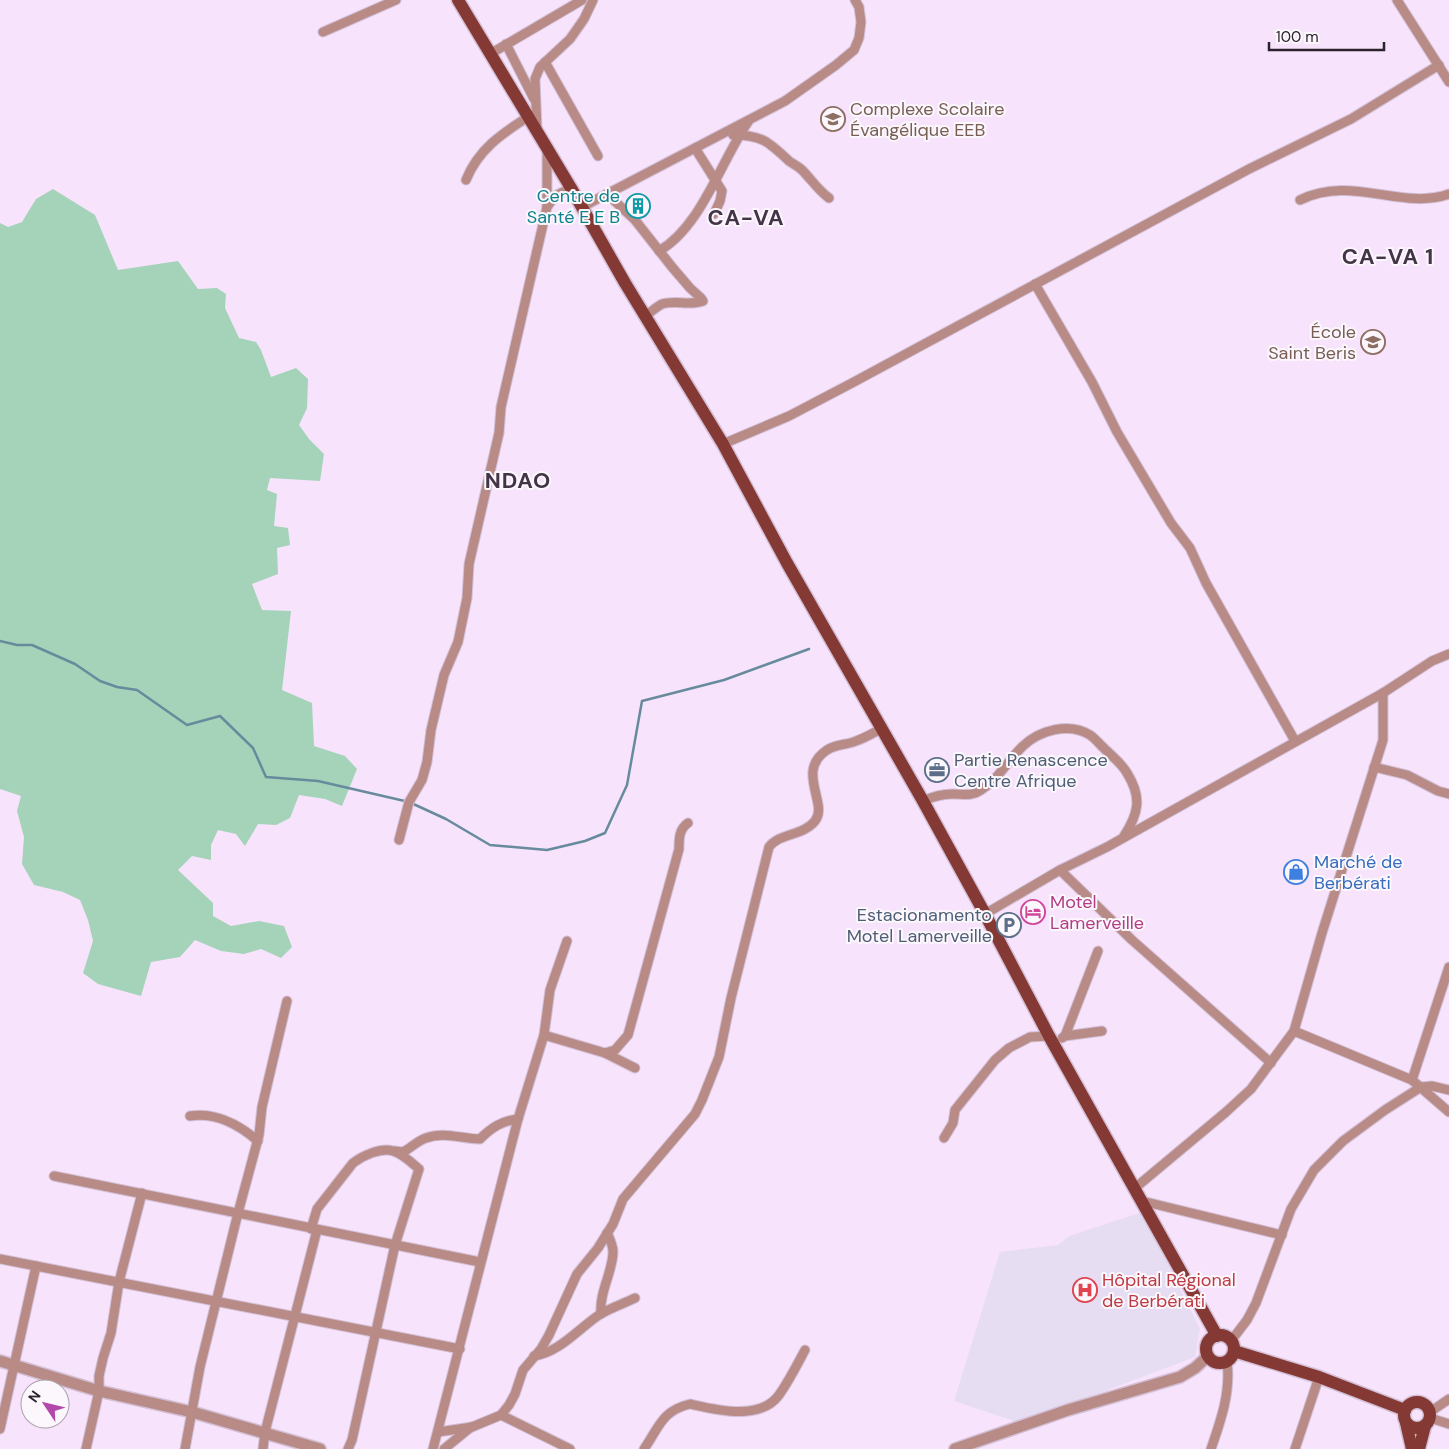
<svg xmlns="http://www.w3.org/2000/svg" width="1449" height="1449" viewBox="0 0 1449 1449" font-family="'DM Sans',sans-serif">
<style>
.medical{fill:#e6ddf2}
.green{fill:#a4d3ba}
.lines{fill:none;stroke-linecap:round;stroke-linejoin:round}
.stream{stroke:#678b9c;stroke-width:2.5}
.minor-casing{stroke:#d3c0d7;stroke-width:11}
.tertiary-casing{stroke:#d3c0d7;stroke-width:14}
.primary-casing{stroke:#d3c0d7;stroke-width:15}
.minor{stroke:#b88b86;stroke-width:9}
.tertiary{stroke:#b88b86;stroke-width:11}
.primary{stroke:#843934;stroke-width:12}
.labels{text-anchor:middle;stroke-width:4;stroke-linejoin:round;paint-order:stroke}
.education-label{font-size:18px;fill:#785e54;stroke:#fbf7fc;text-anchor:start}
.culture-label{font-size:18px;fill:#0d838f;stroke:#fbf7fc;text-anchor:end}
.service-label{font-size:18px;fill:#4e5e75;stroke:#fbf7fc;text-anchor:start}
.shop-label{font-size:18px;fill:#366cbe;stroke:#fbf7fc;text-anchor:start}
.hotel-label{font-size:18px;fill:#b23c85;stroke:#fbf7fc;text-anchor:start}
.health-label{font-size:18px;fill:#be3a42;stroke:#fbf7fc;text-anchor:start}
.district-label{font-size:22px;font-weight:bold;letter-spacing:1px;fill:#443448;stroke:#fbf7fc}
</style>
<rect width="100%" height="100%" fill="#f8e3fc"/>
<!-- medical -->
<polygon class="medical" points="1142,1212 1200,1329 1195,1357 1020,1423 954,1401 1000,1252 1058,1245 1069,1236"/>
<!-- green -->
<polygon class="green" points="53,189 95,215 118,270 178,261 198,289 217,288 226,294 225,308 239,338 256,342 261,350 271,377 296,368 308,379 307,408 299,425 309,439 324,454 320,481 270,478 267,490 277,494 274,526 288,528 290,545 277,548 278,574 252,584 262,610 291,611 282,690 312,703 314,746 345,756 357,769 342,806 325,799 299,795 290,818 276,825 258,824 245,846 236,834 218,830 211,845 211,860 192,856 178,870 213,903 213,916 231,926 259,921 284,926 292,947 281,958 261,949 244,954 221,951 195,940 180,957 151,962 141,996 98,984 83,973 93,941 88,920 80,900 63,892 34,885 22,864 24,837 17,811 21,796 0,789 0,223 8,227 22,222 36,199"/>
<g class="lines">
<!-- stream -->
<polyline class="stream" points="0,641 17,645 32,645 75,664 100,681 117,687 137,690 187,725 220,716 253,748 266,777 318,781 409,802 446,819 490,845 547,850 585,841 605,833 627,785 642,701 724,680 809,649"/>
<defs>
<g id="minor">
<polyline points="1397,0 1449,82"/>
<polyline points="323,32 396,0"/>
<polyline points="506,44 534,99"/>
<polyline points="490,54 582,0"/>
<polyline points="545,62 598,156"/>
<polyline points="537,129 535,79 540,67 570,39 584,19 593,0"/>
<path d="M 733,135 C 762,135 769,142 789,161 C 793,164 798,166 802,170 C 811,179 818,190 829,198"/>
<polyline points="695,148 722,191 720,201 714,214"/>
<path d="M 466,180 C 478,150 501,134 528,117"/>
<path d="M 607,194 L 635,220 L 672,267 L 690,288 L 701,298 L 703,301 C 690,306 675,300 662,304 C 656,307 650,313 645,316"/>
<path d="M 1300,200 C 1351,174 1402,211 1449,194"/>
<polyline points="547,207 555,196 571,188"/>
<polyline points="582,207 785,101 836,65 854,50 859,38 861,22 859,7 855,0"/>
<path d="M 659,251 C 701,227 721,161 748,122"/>
<polyline points="1035,284 1092,382 1117,432 1171,523 1190,548 1206,583 1295,741"/>
<polyline points="723,444 789,416 852,383 1249,169 1351,119 1439,65"/>
<polyline points="1374,767 1407,775 1438,791 1449,794"/>
<path d="M 923,801 C 932,797 942,794 952,794 C 963,794 971,797 981,790 C 999,779 1008,760 1023,746 C 1040,730 1069,722 1090,735 C 1096,739 1101,746 1107,751 C 1114,758 1122,764 1127,773 C 1142,797 1139,813 1124,836"/>
<polyline points="399,840 409,802 422,780 427,762 431,730 444,675 458,642 467,598 469,564 499,433 501,407 547,207 547,149"/>
<polyline points="1060,870 1132,940 1271,1063"/>
<polyline points="985,914 1060,870 1107,847 1383,693 1432,661 1449,654"/>
<polyline points="1294,1031 1412,1080 1449,1112"/>
<polyline points="544,1035 605,1053 635,1068"/>
<polyline points="1065,1036 1098,951"/>
<polyline points="1062,1038 1065,1036 1102,1031"/>
<path d="M 605,1053 L 615,1050 L 628,1035 L 679,849 C 679,839 679,829 688,823"/>
<polyline points="1412,1080 1449,967"/>
<path d="M 190,1116 C 216,1112 238,1124 258,1141"/>
<polyline points="944,1138 953,1123 955,1110 995,1060 1009,1048 1030,1037 1049,1036"/>
<path d="M 395,1151 L 403,1152 C 411,1148 417,1141 426,1138 C 444,1131 462,1139 480,1139 C 492,1127 502,1121 518,1119"/>
<polyline points="54,1176 480,1262"/>
<polyline points="1135,1188 1226,1112 1251,1089 1294,1031 1322,933 1383,740 1383,693"/>
<polyline points="1142,1201 1282,1235"/>
<path d="M 311,1229 L 317,1209 L 353,1163 C 362,1156 381,1147 393,1151 C 403,1154 412,1163 419,1169 L 395,1245 L 352,1440 L 348,1449"/>
<polyline points="0,1259 460,1349"/>
<path d="M 601,1314 C 599,1292 613,1271 613,1252 C 613,1245 610,1239 607,1233"/>
<polyline points="1231,1341 1247,1320 1256,1303 1291,1209 1314,1170 1343,1141 1385,1110 1421,1087 1432,1086 1449,1090"/>
<path d="M 534,1356 C 560,1352 578,1329 599,1315 C 610,1308 623,1304 635,1298"/>
<polyline points="1430,1412 1449,1399"/>
<polyline points="501,1415 570,1449"/>
<polyline points="1430,1418 1449,1424"/>
<polyline points="0,1429 36,1266"/>
<path d="M 438,1432 L 472,1427 L 501,1415 L 509,1405 L 515,1394 L 523,1370 L 541,1349 L 549,1335 L 577,1274 L 598,1248 L 613,1224 L 623,1199 L 695,1114 L 702,1100 L 719,1057 L 731,998 L 769,847 C 779,833 803,836 815,821 C 829,804 795,771 827,750 C 836,744 847,745 856,741 C 865,738 873,733 881,729"/>
<polyline points="86,1449 99,1391 99,1376 103,1358 111,1333 119,1282 142,1193"/>
<polyline points="185,1449 200,1367 238,1213 259,1135 262,1107 287,1001"/>
<polyline points="263,1449 265,1432 317,1230"/>
<polyline points="433,1449 518,1119 544,1035 550,990 567,941"/>
<polyline points="444,1449 471,1427"/>
<path d="M 644,1449 C 659,1428 661,1411 690,1404 C 717,1410 760,1421 779,1395 C 789,1381 797,1365 805,1350"/>
<path d="M 1211,1449 C 1221,1420 1231,1392 1227,1361"/>
<polyline points="1295,1449 1319,1377"/>
</g>
<g id="tertiary">
<polyline points="0,1361 99,1391 192,1412 320,1449"/>
<polyline points="955,1449 1068,1410 1180,1377 1195,1368 1208,1356"/>
</g>
<g id="primary">
<polyline points="458,0 571,188 625,283 723,444 787,563 923,801 985,914 1049,1036 1217,1336"/>
<circle cx="1220" cy="1349" r="14"/>
<polyline points="1234,1351 1319,1377 1405,1410"/>
<circle cx="1417" cy="1415" r="13"/>
<polyline points="1406,1423 1412,1449"/>
<polyline points="1419,1449 1425,1426"/>
</g>
</defs>
<!-- minor casing -->
<use href="#minor" class="minor-casing"/>
<!-- tertiary casing -->
<use href="#tertiary" class="tertiary-casing"/>
<!-- primary casing -->
<use href="#primary" class="primary-casing"/>
<!-- minor -->
<use href="#minor" class="minor"/>
<!-- tertiary -->
<use href="#tertiary" class="tertiary"/>
<!-- primary -->
<use href="#primary" class="primary"/>
</g>
<!-- icons -->
<defs>
<symbol id="school-ring" viewBox="-11 -11 22 22"><circle r="9.5" fill="#fbf7fc" stroke="#8d6e63" stroke-width="1.5"/><path d="M0-5L7-2L0 1L-7-2ZM-4 1L0 2.5L4 1V4Q0 6-4 4Z" fill="#8d6e63"/></symbol>
<symbol id="building-ring" viewBox="-11 -11 22 22"><circle r="9.5" fill="#fbf7fc" stroke="#0f9aa8" stroke-width="1.5"/><path d="M-4-6H4V6H1V3H-1V6H-4ZM-2.5-4.3h1.7v1.8h-1.7ZM.8-4.3h1.7v1.8H.8ZM-2.5-1h1.7V.8h-1.7ZM.8-1h1.7V.8H.8Z" fill="#0f9aa8"/></symbol>
<symbol id="office-ring" viewBox="-11 -11 22 22"><circle r="9.5" fill="#fbf7fc" stroke="#5c6f8a" stroke-width="1.5"/><path d="M-6-3h4V-5.5h4V-3h4V5H-6ZM-1-4.5V-3h2v-1.5ZM-6 0V1H6V0Z" fill="#5c6f8a"/></symbol>
<symbol id="shop-ring" viewBox="-11 -11 22 22"><circle r="9.5" fill="#fbf7fc" stroke="#3f7fe0" stroke-width="1.5"/><path d="M-5-2.5h2.3a2.7 3.5 0 0 1 5.4 0H5L5.5 6h-11ZM-1.5-2.5h3a1.5 2.3 0 0 0-3 0Z" fill="#3f7fe0"/></symbol>
<symbol id="hotel-ring" viewBox="-11 -11 22 22"><circle r="9.5" fill="#fbf7fc" stroke="#d1479c" stroke-width="1.5"/><path d="M-6-4.5h1.5V1H6V5H4.5V3h-9V5H-6ZM-4 0a1.8 1.8 0 1 1 3.6 0ZM.5 0V-2.5h3Q6-2.5 6 0Z" fill="#d1479c"/></symbol>
<symbol id="parking-ring" viewBox="-11 -11 22 22"><circle r="9.5" fill="#fbf7fc" stroke="#5c6f8a" stroke-width="1.5"/><path d="M-3.5-5.5H1a3.5 3.5 0 0 1 0 7H-1V5.5H-3.5ZM-1-3.4V-.6H.8a1.4 1.4 0 0 0 0-2.8Z" fill="#5c6f8a"/></symbol>
<symbol id="hospital-ring" viewBox="-11 -11 22 22"><circle r="9.5" fill="#fbf7fc" stroke="#e0444e" stroke-width="1.5"/><path d="M-5-5h3v3.5h4V-5h3V5h-3V1.5h-4V5h-3Z" fill="#e0444e"/></symbol>
</defs>
<g fill-rule="evenodd">
<use href="#school-ring" x="819" y="105" width="28" height="28"/>
<use href="#building-ring" x="624" y="192" width="28" height="28"/>
<use href="#school-ring" x="1359" y="328" width="28" height="28"/>
<use href="#office-ring" x="923" y="756" width="28" height="28"/>
<use href="#shop-ring" x="1282" y="858" width="28" height="28"/>
<use href="#hotel-ring" x="1019" y="898" width="28" height="28"/>
<use href="#parking-ring" x="995" y="911" width="28" height="28"/>
<use href="#hospital-ring" x="1071" y="1276" width="28" height="28"/>
</g>
<g class="labels">
<!-- education labels -->
<g class="education-label">
<text x="850" y="115">Complexe Scolaire<tspan x="850" dy="21">Évangélique EEB</tspan></text>
<text x="1356" y="338" text-anchor="end">École<tspan x="1356" dy="21">Saint Beris</tspan></text>
</g>
<!-- culture labels -->
<g class="culture-label">
<text x="620" y="202">Centre de<tspan x="620" dy="21">Santé E E B</tspan></text>
</g>
<!-- service labels -->
<g class="service-label">
<text x="954" y="766">Partie Renascence<tspan x="954" dy="21">Centre Afrique</tspan></text>
<text x="992" y="921" text-anchor="end">Estacionamento<tspan x="992" dy="21">Motel Lamerveille</tspan></text>
</g>
<!-- shop labels -->
<g class="shop-label">
<text x="1314" y="868">Marché de<tspan x="1314" dy="21">Berbérati</tspan></text>
</g>
<!-- hotel labels -->
<g class="hotel-label">
<text x="1050" y="908">Motel<tspan x="1050" dy="21">Lamerveille</tspan></text>
</g>
<!-- health labels -->
<g class="health-label">
<text x="1102" y="1286">Hôpital Régional<tspan x="1102" dy="21">de Berbérati</tspan></text>
</g>
<!-- district labels -->
<g class="district-label">
<text x="746" y="225">CA-VA</text>
<text x="1388" y="264">CA-VA 1</text>
<text x="518" y="488">NDAO</text>
</g>
</g>
<!-- north arrow -->
<g transform="translate(45 1404) rotate(305)"><circle r="24" fill="#fbf7fc" stroke="#a8a2a9"/>
<path d="M0-4L9 19L0 12L-9 19Z" fill="#b248a9"/>
<text y="-8" font-size="14" font-weight="bold" text-anchor="middle" fill="#2b232c">N</text>
</g>
<!-- scale -->
<path d="M1269 42v8h115v-8" fill="none" stroke="#2b232c" stroke-width="2.5"/>
<text x="1276" y="42" font-size="15" fill="#2b232c" stroke="#fbf7fc" stroke-width="4" paint-order="stroke">100 m</text>
</svg>
